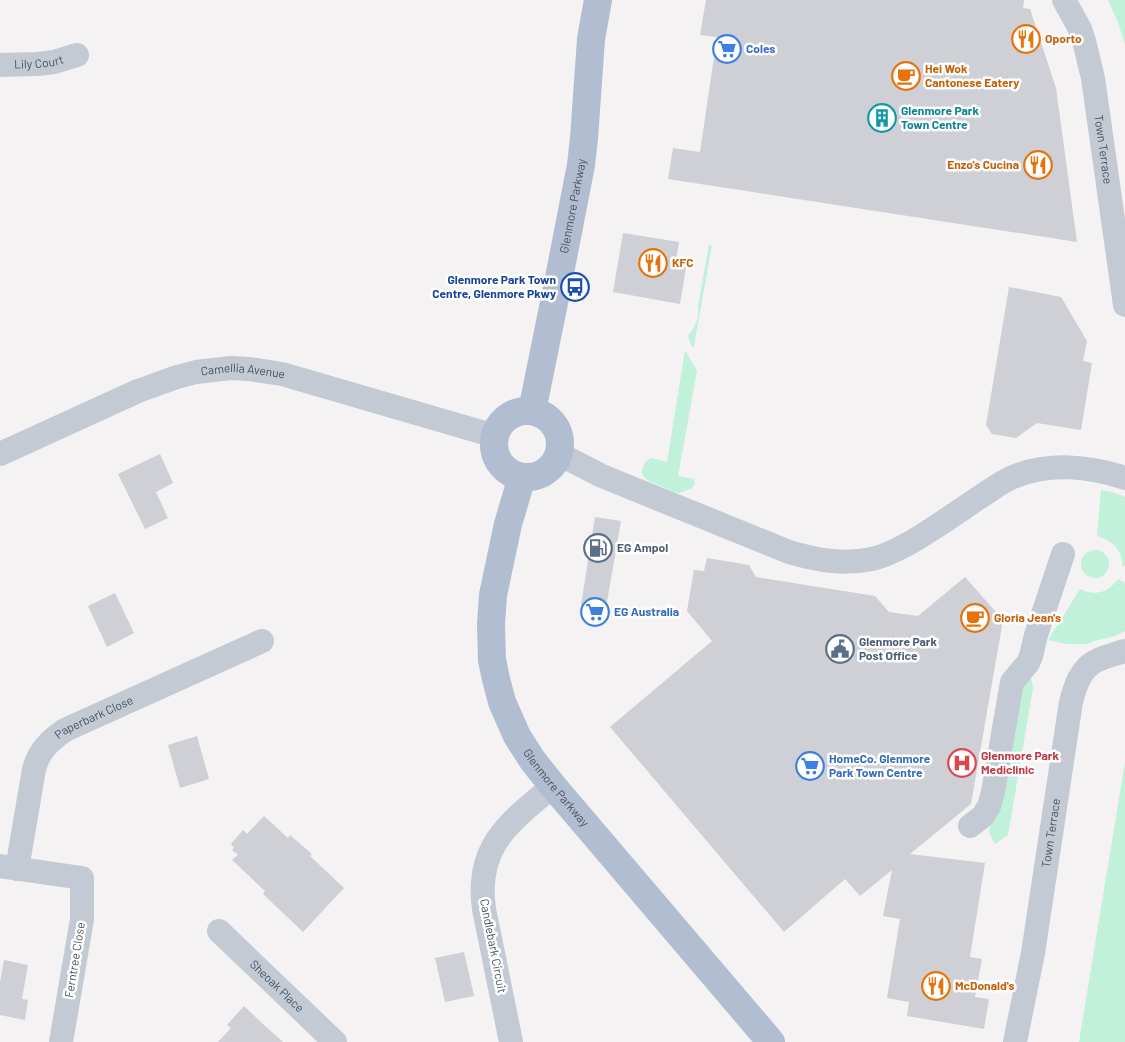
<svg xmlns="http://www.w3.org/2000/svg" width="1125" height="1042" viewBox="0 0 1125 1042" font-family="Barlow,sans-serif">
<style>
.green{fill:#c1f1da}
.building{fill:#ced0d6}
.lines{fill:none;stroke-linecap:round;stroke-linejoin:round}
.minor{stroke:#c3cad3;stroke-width:24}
.major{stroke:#b1bdd1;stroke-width:28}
.labels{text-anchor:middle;stroke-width:5;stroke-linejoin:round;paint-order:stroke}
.food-label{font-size:12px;font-weight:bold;fill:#c56008;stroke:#fff;text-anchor:start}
.shop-label{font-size:12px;font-weight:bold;fill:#366cbe;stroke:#fff;text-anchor:start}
.street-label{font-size:12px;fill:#495260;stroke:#fff}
.culture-label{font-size:12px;font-weight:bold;fill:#0d838f;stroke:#fff;text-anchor:start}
.transit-label{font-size:12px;font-weight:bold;fill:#164399;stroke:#fff;text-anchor:end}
.service-label{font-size:12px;font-weight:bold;fill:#4e5e75;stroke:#fff;text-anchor:start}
.health-label{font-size:12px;font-weight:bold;fill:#be3a42;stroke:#fff;text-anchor:start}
</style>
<rect width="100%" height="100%" fill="#f4f2f2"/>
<!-- green -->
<g class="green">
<polygon points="1108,0 1125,0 1125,45 1119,25"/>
<polygon points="709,245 712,245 694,346 692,347 688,336 693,329 698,318 698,306"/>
<polygon points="685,350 697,371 678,476 694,479 695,483 692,488 680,493 674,492 647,480 642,474 642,469 645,462 651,458 667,462"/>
<path d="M 1101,490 L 1112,492 L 1125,497 L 1125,566 L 1122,566 C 1123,550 1112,540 1097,536 Z"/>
<circle cx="1095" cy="564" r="14"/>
<path d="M 1118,579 L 1125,583 L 1125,631 L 1115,636 L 1094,641 L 1087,644 L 1067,644 L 1048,640 L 1080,589 C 1096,596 1108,593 1118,579 Z"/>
<polygon points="1031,677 1033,688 1008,835 995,844 989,832 989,829 1002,802 1005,792 1022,691 1023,687"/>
<polygon points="1125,762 1125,1042 1079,1042"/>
</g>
<!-- building -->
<g class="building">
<polygon points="706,0 1024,0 1023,8 1030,9 1056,88 1077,242 668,179 673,148 700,152 717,37 700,35"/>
<polygon points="623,233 679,242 676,260 687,262 680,304 613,292"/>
<polygon points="1009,287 1061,297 1087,341 1083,361 1092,363 1081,430 1037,423 1016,438 992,434 986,425"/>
<polygon points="160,454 173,483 156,492 168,518 145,529 118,474"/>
<polygon points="595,517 621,521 604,619 581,615 583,605 581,605"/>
<polygon points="707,558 749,565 756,577 875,596 889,612 918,616 965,577 1003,620 971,804 910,854 985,863 970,957 982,959 975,997 989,999 984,1029 907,1016 909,1002 887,998 900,919 883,916 892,870 860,896 845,879 784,932 610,727 712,641 687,611 694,570 704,571"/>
<polygon points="115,593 134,633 107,647 88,606"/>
<polygon points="197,736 209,779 180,788 168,745"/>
<polygon points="264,816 288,838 290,835 312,854 310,856 344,888 303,932 263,894 265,891 232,860 238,855 232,850 234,848 231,844 243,830 247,834"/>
<polygon points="464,952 474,996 445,1002 435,958"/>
<polygon points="4,960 28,965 22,999 28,1000 25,1020 0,1015 0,982"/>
<polygon points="244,1006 265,1026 283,1042 218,1042 231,1028 227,1025"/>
</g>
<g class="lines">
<!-- minor -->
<g class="minor">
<path id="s1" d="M 1064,0 L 1080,29 L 1084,41 L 1093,78 L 1125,305"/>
<path id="s2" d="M 0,65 L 38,64 L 54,62 L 77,55"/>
<path id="s3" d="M 0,454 L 138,391 L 177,377 L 196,372 L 231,368 L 249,369 L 282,374 L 495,436"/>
<path d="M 559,454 L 602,476 L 789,552 C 816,560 843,565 872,559 C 892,554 909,544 926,533 C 945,521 962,509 980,497 C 991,490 1001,482 1013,477 C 1048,462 1090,466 1125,478"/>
<polyline points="970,826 983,816 989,806 993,792 1012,682 1028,663 1031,656 1036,635 1063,554"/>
<polyline points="0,866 82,878 82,919 61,1042"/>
<path id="s4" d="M 17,869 L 34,769 C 39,751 49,741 65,730 L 262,641"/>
<path id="s5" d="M 219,931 L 335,1042"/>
<path d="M 511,1042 L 484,909 C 475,846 510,822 553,786"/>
<path id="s6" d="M 1015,1042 L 1033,953 L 1071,702 C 1075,686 1081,667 1098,660 C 1106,656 1116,654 1125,651"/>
</g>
<!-- major -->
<g class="major">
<circle cx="527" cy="444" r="33"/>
<path id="s7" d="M 532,411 L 558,283 L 581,165 L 584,138 L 591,39 L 598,0"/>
<path id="s8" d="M 522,477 L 508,524 L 493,595 L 491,624 L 492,660 L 496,679 L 502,702 L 517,736 L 533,761 L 553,786 L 771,1042"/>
</g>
</g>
<!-- icons -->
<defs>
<symbol id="restaurant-ring" viewBox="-11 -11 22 22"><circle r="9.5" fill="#fff" stroke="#e8710a" stroke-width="1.5"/><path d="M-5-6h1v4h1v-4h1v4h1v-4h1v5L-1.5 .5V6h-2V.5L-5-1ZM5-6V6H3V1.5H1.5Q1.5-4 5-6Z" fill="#e8710a"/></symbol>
<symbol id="supermarket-ring" viewBox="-11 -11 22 22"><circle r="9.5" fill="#fff" stroke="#3f7fe0" stroke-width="1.5"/><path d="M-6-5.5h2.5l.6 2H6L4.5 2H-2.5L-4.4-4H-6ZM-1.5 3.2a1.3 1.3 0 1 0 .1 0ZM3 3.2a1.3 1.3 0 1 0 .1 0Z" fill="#3f7fe0"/></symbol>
<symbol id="cafe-ring" viewBox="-11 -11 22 22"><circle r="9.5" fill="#fff" stroke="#e8710a" stroke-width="1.5"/><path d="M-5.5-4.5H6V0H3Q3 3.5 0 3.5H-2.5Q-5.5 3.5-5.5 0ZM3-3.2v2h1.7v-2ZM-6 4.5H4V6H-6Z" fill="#e8710a"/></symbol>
<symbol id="building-ring" viewBox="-11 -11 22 22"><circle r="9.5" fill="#fff" stroke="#0f9aa8" stroke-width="1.5"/><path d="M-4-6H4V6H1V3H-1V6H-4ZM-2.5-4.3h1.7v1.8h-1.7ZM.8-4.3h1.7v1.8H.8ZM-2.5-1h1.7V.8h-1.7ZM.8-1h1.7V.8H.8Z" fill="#0f9aa8"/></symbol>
<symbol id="bus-ring" viewBox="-11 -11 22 22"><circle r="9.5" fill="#fff" stroke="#1a4fb4" stroke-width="1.5"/><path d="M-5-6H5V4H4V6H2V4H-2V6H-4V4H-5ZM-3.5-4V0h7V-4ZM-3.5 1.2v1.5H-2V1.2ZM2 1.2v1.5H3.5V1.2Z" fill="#1a4fb4"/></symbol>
<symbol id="fuel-ring" viewBox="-11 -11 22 22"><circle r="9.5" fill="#fff" stroke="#5c6f8a" stroke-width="1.5"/><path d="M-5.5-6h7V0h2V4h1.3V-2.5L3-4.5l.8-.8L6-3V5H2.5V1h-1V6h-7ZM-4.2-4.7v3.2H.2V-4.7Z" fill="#5c6f8a"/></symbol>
<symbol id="civic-ring" viewBox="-11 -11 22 22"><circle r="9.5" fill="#fff" stroke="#5c6f8a" stroke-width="1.5"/><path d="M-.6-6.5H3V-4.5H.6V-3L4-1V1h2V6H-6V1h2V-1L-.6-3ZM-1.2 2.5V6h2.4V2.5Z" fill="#5c6f8a"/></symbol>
<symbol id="hospital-ring" viewBox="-11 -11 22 22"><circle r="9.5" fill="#fff" stroke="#e0444e" stroke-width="1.5"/><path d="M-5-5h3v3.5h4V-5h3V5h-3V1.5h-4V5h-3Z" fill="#e0444e"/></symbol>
</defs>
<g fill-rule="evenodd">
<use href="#restaurant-ring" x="1010" y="23" width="32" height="32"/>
<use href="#supermarket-ring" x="711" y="33" width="32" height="32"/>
<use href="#cafe-ring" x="890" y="60" width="32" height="32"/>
<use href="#building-ring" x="866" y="102" width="32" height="32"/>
<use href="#restaurant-ring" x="1022" y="149" width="32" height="32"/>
<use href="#restaurant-ring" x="637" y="247" width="32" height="32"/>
<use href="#bus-ring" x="559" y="271" width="32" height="32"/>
<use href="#fuel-ring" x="582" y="532" width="32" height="32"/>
<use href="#supermarket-ring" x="579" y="596" width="32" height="32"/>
<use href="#cafe-ring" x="959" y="602" width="32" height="32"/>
<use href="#civic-ring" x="824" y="633" width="32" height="32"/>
<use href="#hospital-ring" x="946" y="747" width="32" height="32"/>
<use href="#supermarket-ring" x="794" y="750" width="32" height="32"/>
<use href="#restaurant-ring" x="920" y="970" width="32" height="32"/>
</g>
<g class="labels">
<!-- food labels -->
<g class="food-label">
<text x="1045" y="43">Oporto</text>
<text x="925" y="73">Hei Wok<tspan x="925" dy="14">Cantonese Eatery</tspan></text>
<text x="1019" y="169" text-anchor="end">Enzo's Cucina</text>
<text x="672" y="267">KFC</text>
<text x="994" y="622">Gloria Jean's</text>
<text x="955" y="990">McDonald's</text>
</g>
<!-- shop labels -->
<g class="shop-label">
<text x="746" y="53">Coles</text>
<text x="614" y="616">EG Australia</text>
<text x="829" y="763">HomeCo. Glenmore<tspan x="829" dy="14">Park Town Centre</tspan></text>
</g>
<!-- street labels -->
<g class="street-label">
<text dy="4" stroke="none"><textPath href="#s2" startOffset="39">Lily Court</textPath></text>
<text dy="4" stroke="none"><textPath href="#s1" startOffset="156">Town Terrace</textPath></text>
<text dy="4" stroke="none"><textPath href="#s7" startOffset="209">Glenmore Parkway</textPath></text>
<text dy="4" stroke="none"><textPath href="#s3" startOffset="260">Camellia Avenue</textPath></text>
<text dy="4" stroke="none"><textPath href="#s4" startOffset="184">Paperbark Close</textPath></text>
<text dy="4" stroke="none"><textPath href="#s8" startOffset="332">Glenmore Parkway</textPath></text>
<text dy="4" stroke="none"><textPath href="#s6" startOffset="212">Town Terrace</textPath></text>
<text transform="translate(493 946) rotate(79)" y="4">Candlebark Circuit</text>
<text transform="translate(75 960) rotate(-81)" y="4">Ferntree Close</text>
<text dy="4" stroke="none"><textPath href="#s5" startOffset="80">Sheoak Place</textPath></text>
</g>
<!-- culture labels -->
<g class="culture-label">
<text x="901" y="115">Glenmore Park<tspan x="901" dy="14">Town Centre</tspan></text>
</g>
<!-- transit labels -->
<g class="transit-label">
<text x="556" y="284">Glenmore Park Town<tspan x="556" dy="14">Centre, Glenmore Pkwy</tspan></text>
</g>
<!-- service labels -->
<g class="service-label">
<text x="617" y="552">EG Ampol</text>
<text x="859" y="646">Glenmore Park<tspan x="859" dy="14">Post Office</tspan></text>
</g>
<!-- health labels -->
<g class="health-label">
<text x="981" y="760">Glenmore Park<tspan x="981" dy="14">Mediclinic</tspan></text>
</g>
</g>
</svg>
